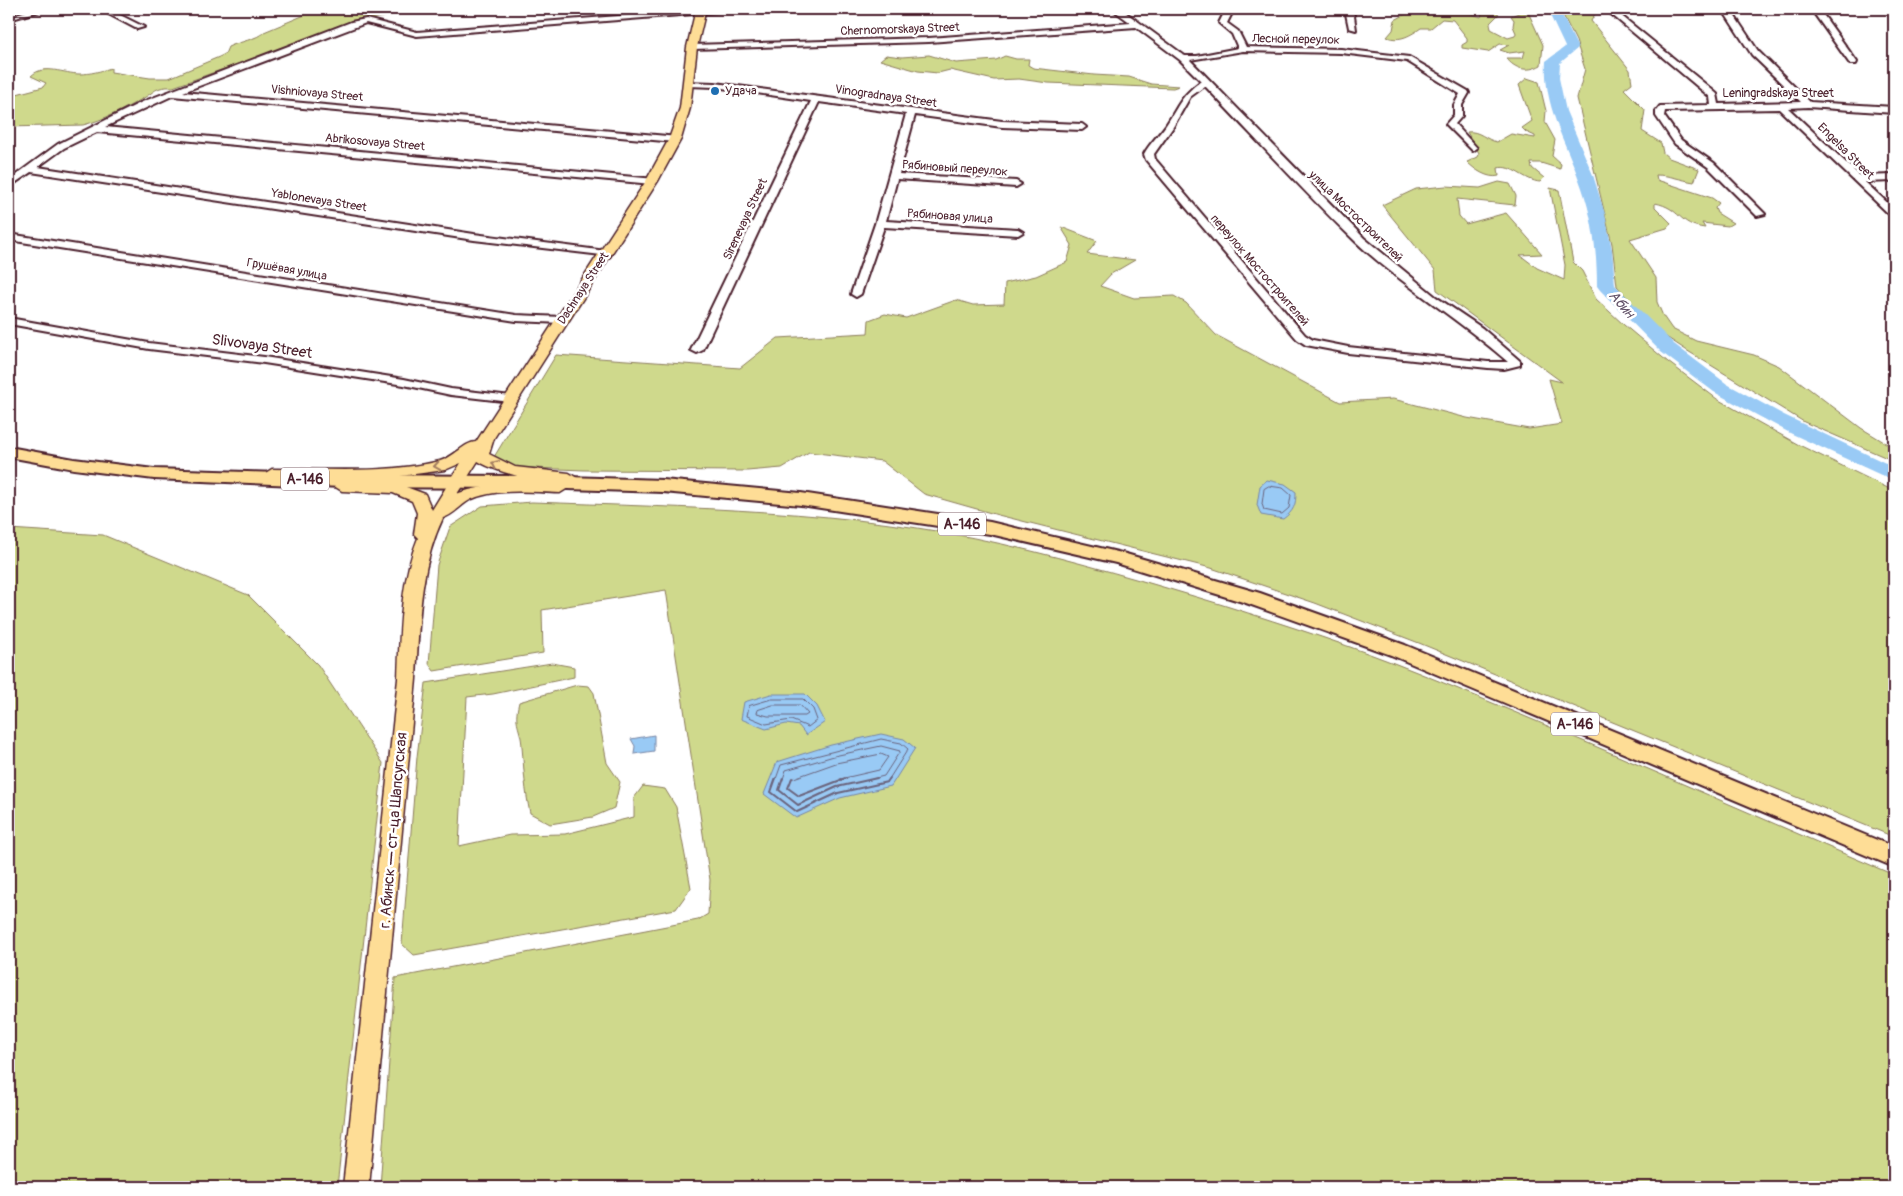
<svg xmlns="http://www.w3.org/2000/svg" width="1903" height="1196" viewBox="0 0 1903 1196" font-family="Pangolin,sans-serif">
<style>
.green{fill:#cfd98c;stroke:#8c7c5c}
.water{fill:#99caf5;stroke:#7986a4}
.lines{fill:none;stroke-linecap:round;stroke-linejoin:round}
.shore-far1{stroke:#6a637c;stroke-width:1}
.shore{stroke:#6a637c;stroke-width:2}
.river{fill:#99caf5;fill-rule:evenodd}
.minor-casing{stroke:#4a1f2b;stroke-width:4}
.major-casing{stroke:#4a1f2b;stroke-width:3}
.highway-casing{stroke:#4a1f2b;stroke-width:4}
.minor{fill:#fff;fill-rule:evenodd}
.major{fill:#fedd96;fill-rule:evenodd}
.highway{fill:#fedd96;fill-rule:evenodd}
.oneway{stroke:#a47e60}
.poi-dot{fill:#1f6fb2;stroke:#fff;stroke-width:2}
.labels{text-anchor:middle;stroke-width:5;stroke-linejoin:round;paint-order:stroke}
.far-street-label{font-size:12px;fill:#4a1f2b;stroke:#fff}
.far-poi-label{font-size:12px;fill:#4a1f2b;stroke:#fff;text-anchor:start}
.far-water-label{font-size:14px;font-style:italic;fill:#625268;stroke:#fff}
.shield{fill:#fff;stroke:#80626b;stroke-width:1}
.shield-label{font-size:14px;font-weight:bold;fill:#4a1f2b}
.street-label{font-size:15px;fill:#4a1f2b;stroke:#fff}
</style>
<rect width="100%" height="100%" fill="#fff"/>
<filter id="ink" filterUnits="userSpaceOnUse"><feTurbulence type="fractalNoise" baseFrequency=".02" numOctaves="2"/><feDisplacementMap in="SourceGraphic" scale="10" xChannelSelector="R" yChannelSelector="G"/><feConvolveMatrix kernelMatrix="1 2 1 2 8 2 1 2 1" color-interpolation-filters="sRGB"/></filter>
<g filter="url(#ink)">
<!-- green -->
<g class="green">
<path d="M 331,9 L 431,9 L 358,21 L 173,87 C 155,86 155,92 142,99 C 124,109 104,120 83,125 L 9,127 L 9,96 L 43,87 L 46,83 L 31,76 C 44,63 64,74 80,74 C 90,74 101,71 111,68 L 111,72 L 150,78 L 169,78 L 219,57 L 225,54 L 228,47 C 238,42 258,39 264,32 L 307,14 Z"/>
<path d="M 1415,9 L 1458,9 L 1481,17 L 1482,14 L 1470,9 L 1488,9 L 1499,14 L 1490,23 L 1491,29 L 1508,38 L 1515,36 L 1516,33 L 1513,26 L 1514,20 L 1511,16 L 1521,12 L 1529,14 L 1543,45 L 1541,65 C 1527,73 1515,69 1506,58 L 1523,58 L 1525,51 L 1509,53 L 1500,50 L 1509,45 L 1500,44 L 1488,52 L 1462,48 L 1462,45 L 1467,42 L 1467,38 L 1453,20 L 1442,19 L 1431,28 L 1421,28 C 1411,35 1400,42 1387,37 L 1393,30 L 1395,20 Z"/>
<path d="M 1560,9 L 1598,9 L 1591,21 L 1630,70 L 1632,83 L 1624,89 L 1645,110 L 1642,131 L 1661,143 L 1663,153 L 1669,158 L 1699,169 L 1694,182 C 1681,180 1669,175 1656,175 L 1657,180 L 1712,198 L 1719,203 L 1715,208 L 1717,213 L 1733,223 L 1728,226 L 1702,223 L 1705,228 C 1678,225 1681,208 1655,203 L 1655,207 L 1671,223 L 1667,228 L 1630,239 L 1656,278 L 1657,302 L 1663,316 L 1672,329 L 1696,341 L 1754,355 L 1779,366 L 1861,428 L 1894,448 L 1894,461 L 1804,422 L 1686,350 L 1654,329 L 1617,286 L 1612,244 L 1577,98 L 1585,69 L 1576,41 Z"/>
<polygon points="886,55 902,57 929,55 956,63 996,60 1005,56 1016,59 1029,59 1028,65 1033,68 1094,75 1129,77 1151,84 1179,86 1173,88 1048,83 1019,79 994,80 950,70 938,73 918,71 880,60"/>
<path d="M 1527,78 L 1539,82 L 1546,111 L 1545,122 L 1555,140 L 1552,156 L 1561,164 L 1560,169 L 1541,163 L 1531,163 L 1532,168 L 1544,178 L 1540,182 C 1525,181 1512,164 1498,168 L 1499,176 C 1488,179 1475,170 1467,162 L 1478,157 L 1479,153 L 1467,132 C 1479,130 1486,140 1497,142 L 1511,134 L 1535,138 L 1535,136 L 1526,132 L 1522,128 L 1532,121 L 1519,85 Z"/>
<polygon points="1499,182 1510,184 1516,196 1515,205 1457,199 1459,216 1466,224 1506,213 1542,254 1520,255 1537,268 1564,280 1565,265 1550,188 1559,190 1573,262 1582,271 1596,299 1624,325 1668,362 1717,399 1799,445 1894,491 1894,837 1419,643 1315,603 1211,568 998,515 924,494 882,461 809,452 782,468 747,471 584,470 508,467 494,457 556,355 740,368 778,338 868,333 869,320 885,314 906,318 956,300 973,305 1004,304 1005,283 1036,276 1067,262 1072,245 1061,227 1097,241 1087,254 1135,260 1111,274 1100,286 1134,298 1174,296 1186,303 1216,335 1340,402 1393,399 1467,418 1529,429 1562,424 1549,379 1562,382 1437,290 1435,270 1382,205 1416,189 1446,186 1480,188"/>
<path d="M 532,502 C 688,508 849,509 1002,544 C 1077,561 1150,583 1223,605 C 1289,626 1355,647 1419,673 C 1579,737 1736,808 1894,875 L 1894,1187 L 380,1187 L 395,978 L 698,920 L 708,914 L 710,880 L 666,590 L 542,610 L 543,653 L 434,671 L 429,664 L 437,565 L 450,527 L 482,506 Z"/>
<polygon points="9,529 103,535 248,595 318,665 383,763 337,1187 9,1187"/>
<polygon points="552,663 574,667 574,677 493,694 467,697 459,846 510,835 565,834 634,817 634,798 643,786 665,789 676,807 691,888 676,909 414,955 402,944 417,757 426,683"/>
<path d="M 577,685 L 589,686 L 594,693 L 607,763 L 620,782 L 614,808 L 593,817 L 550,824 L 530,813 C 525,791 524,770 522,747 C 521,726 513,726 519,702 Z"/>
</g>
<!-- water -->
<g class="water">
<path d="M 1267,480 L 1285,484 L 1296,492 C 1296,505 1294,511 1283,519 L 1261,515 L 1257,505 L 1260,486 Z"/>
<polygon points="771,694 805,694 817,706 825,722 806,735 799,726 786,724 766,729 741,719 744,702"/>
<polygon points="881,734 904,739 915,748 891,786 840,798 796,818 764,794 777,762 831,745"/>
<polygon points="654,735 654,751 634,754 635,746 631,739"/>
</g>
<g class="lines">
<!-- shore-far1 -->
<g class="shore-far1">
<polygon points="1269,486 1283,488 1291,495 1289,508 1282,514 1264,510 1262,504 1264,489"/>
<polygon points="772,699 803,699 813,709 817,720 808,727 791,720 766,724 747,716 749,706"/>
<polygon points="773,705 800,705 808,714 805,716 768,716 757,713 758,710"/>
<polyline points="776,779 781,765 881,739 901,743 908,749 889,779"/>
<polyline points="783,779 786,770 834,756 881,746 900,751 884,776 872,779"/>
<polyline points="791,779 836,763 881,754 888,757 879,770 840,779"/>
</g>
<!-- shore -->
<g class="shore">
<polyline points="776,778 771,792 797,812 838,793 887,782 890,778"/>
<polyline points="783,778 779,790 798,805 837,787 877,778"/>
<polyline points="792,778 788,788 799,796 846,778"/>
</g>
<!-- river -->
<path class="river" d="M 1547,9 L 1559,9 L 1578,48 L 1560,63 L 1559,78 L 1566,111 L 1593,175 L 1605,214 L 1612,250 L 1615,285 L 1674,344 L 1727,384 L 1784,415 L 1894,467 L 1894,481 L 1790,433 L 1714,392 L 1661,352 L 1600,290 L 1597,286 C 1597,253 1593,219 1582,188 C 1568,145 1543,108 1546,61 L 1565,47 Z"/>
<defs>
<g id="minor">
<polygon points="34,9 46,9 9,20 9,16"/>
<polygon points="99,9 108,9 144,27 137,29"/>
<polygon points="706,9 735,9 731,11 417,36 366,23 183,92 678,137 678,141 675,142 172,96 105,127 655,179 657,181 652,184 97,132 64,148 38,167 474,234 606,251 611,254 610,256 474,240 31,172 9,187 9,180 58,144 142,102 351,22 366,19 417,32"/>
<path d="M 1112,9 L 1121,9 L 1185,56 L 1197,56 L 1238,48 L 1232,34 L 1219,23 L 1226,9 L 1234,9 L 1227,23 L 1238,31 L 1246,47 L 1341,49 L 1409,57 L 1468,91 L 1469,93 L 1462,105 L 1462,116 L 1455,124 L 1477,148 L 1473,151 L 1446,124 L 1454,115 L 1454,105 L 1460,94 L 1407,61 L 1341,53 L 1243,51 L 1190,60 L 1364,238 L 1436,297 L 1482,328 L 1520,361 L 1520,365 L 1504,369 L 1488,368 L 1348,353 L 1306,345 L 1297,339 L 1146,160 L 1144,154 C 1150,143 1159,135 1166,125 C 1180,104 1180,97 1201,81 L 1180,60 L 1136,27 L 929,42 L 692,49 L 688,47 L 692,45 L 929,38 L 1131,23 ZM 1205,86 C 1255,138 1304,192 1356,242 C 1403,286 1459,319 1508,362 L 1488,362 L 1348,347 L 1313,340 L 1305,335 L 1155,159 L 1154,154 L 1173,127 L 1190,97 Z"/>
<polygon points="1345,9 1353,9 1356,30 1349,28"/>
<polygon points="1605,9 1613,9 1704,83 1717,94 1719,104 1801,102 1752,55 1722,9 1730,9 1758,51 1810,102 1894,107 1894,113 1808,107 1788,108 1860,176 1894,175 1894,181 1865,182 1894,209 1894,217 1891,216 1779,109 1665,111 1664,116 1681,140 1714,163 1765,214 1757,216 1708,167 1675,144 1656,116 1656,111 1660,106 1711,105 1710,97"/>
<polygon points="1811,9 1819,9 1857,62 1856,64 1850,64"/>
<polygon points="685,82 715,83 1002,121 1082,124 1086,127 1082,130 1002,127 915,115 899,174 1016,181 1021,184 1016,187 897,179 886,221 1018,229 1023,232 1018,235 884,227 861,294 856,297 851,294 875,224 906,114 819,102 703,350 697,353 691,350 811,101 715,87 688,86 684,84"/>
<polygon points="9,234 516,315 562,317 567,320 562,323 516,321 9,240"/>
<polygon points="9,318 149,343 264,357 404,379 451,389 511,396 517,399 511,402 451,395 404,385 264,363 149,349 9,324"/>
</g>
<path id="major" d="M 696,9 L 706,9 L 697,47 L 690,108 L 681,139 L 658,181 L 494,438 L 489,454 L 515,467 L 569,473 L 577,478 C 567,493 492,471 478,461 L 457,494 C 472,486 559,474 568,488 L 560,493 C 532,492 498,488 472,499 C 461,504 454,515 443,518 C 419,568 419,625 416,679 L 369,1187 L 343,1187 L 398,679 C 400,633 400,582 418,538 L 414,534 L 417,513 L 412,501 L 393,493 L 342,491 L 334,486 L 342,481 L 395,483 L 425,494 L 432,510 L 461,463 L 445,470 L 385,478 L 272,479 L 264,474 L 272,469 C 327,469 386,474 440,461 C 453,458 465,442 476,442 L 646,181 L 669,139 L 680,108 L 687,47 Z"/>
<polygon id="highway" points="9,447 74,459 154,469 342,475 536,476 663,480 801,493 990,522 1126,554 1260,593 1405,645 1894,847 1894,867 1391,655 1246,603 1116,563 990,534 801,505 663,492 536,488 342,487 154,479 74,469 9,457"/>
</defs>
<!-- minor casing -->
<use href="#minor" class="minor-casing"/>
<!-- major casing -->
<use href="#major" class="major-casing"/>
<!-- highway casing -->
<use href="#highway" class="highway-casing"/>
<!-- minor -->
<use href="#minor" class="minor"/>
<!-- major -->
<use href="#major" class="major"/>
<!-- highway -->
<use href="#highway" class="highway"/>
</g>
<!-- one-way arrows -->
<defs><path id="oneway-chevron" d="M-2-3.5L2.5 0L-2 3.5" fill="none" stroke-width="1.6" stroke-linecap="round" stroke-linejoin="round" transform="scale(1.25)"/></defs>
<g class="oneway">
<use href="#oneway-chevron" transform="translate(495 464) rotate(-156)"/>
<use href="#oneway-chevron" transform="translate(437 466) rotate(171)"/>
</g>
</g>
<!-- markers -->
<circle class="poi-dot" cx="715" cy="91" r="5"/>
<g class="labels">
<!-- far-street labels -->
<g class="far-street-label">
<text transform="translate(900 29) rotate(-2)" y="4">Chernomorskaya Street</text>
<text transform="translate(1296 39) rotate(1)" y="4">Лесной переулок</text>
<text transform="translate(317 93) rotate(5)" y="4">Vishniovaya Street</text>
<text x="1778" y="97">Leningradskaya Street</text>
<text transform="translate(886 96) rotate(8)" y="4">Vinogradnaya Street</text>
<text transform="translate(375 142) rotate(5)" y="4">Abrikosovaya Street</text>
<text transform="translate(1846 151) rotate(45)" y="4">Engelsa Street</text>
<text transform="translate(955 168) rotate(4)" y="4">Рябиновый переулок</text>
<text transform="translate(319 200) rotate(9)" y="4">Yablonevaya Street</text>
<text transform="translate(950 216) rotate(4)" y="4">Рябиновая улица</text>
<text transform="translate(1356 216) rotate(44)" y="4">улица Мостостроителей</text>
<text transform="translate(745 219) rotate(-65)" y="4">Sirenevaya Street</text>
<text transform="translate(287 269) rotate(10)" y="4">Грушёвая улица</text>
<text transform="translate(1260 270) rotate(49)" y="4">переулок Мостостроителей</text>
<text transform="translate(583 288) rotate(-57)" y="4">Dachnaya Street</text>
</g>
<!-- far-poi labels -->
<g class="far-poi-label">
<text x="725" y="95">Удача</text>
</g>
<!-- far-water labels -->
<g class="far-water-label">
<text transform="translate(1622 304) rotate(49)" y="5">Абин</text>
</g>
<!-- shield labels -->
<g class="shield">
<rect x="281" y="467.5" width="48" height="23" rx="4"/>
<rect x="938" y="512.5" width="48" height="23" rx="4"/>
<rect x="1551" y="712.5" width="48" height="23" rx="4"/>
</g>
<g class="shield-label">
<text x="305" y="484">А-146</text>
<text x="962" y="529">А-146</text>
<text x="1575" y="729">А-146</text>
</g>
<!-- street labels -->
<g class="street-label">
<text transform="translate(262 346) rotate(8)" y="5">Slivovaya Street</text>
<text transform="translate(393 830) rotate(-85)" y="5">г. Абинск — ст-ца Шапсугская</text>
</g>
</g>
<!-- margin -->
<rect width="1903" height="1196" fill="none" stroke="#fff" stroke-width="30"/>
<rect x="15" y="15" width="1873" height="1166" fill="none" stroke="#4a1f2b" stroke-width="2" filter="url(#ink)"/>
</svg>
